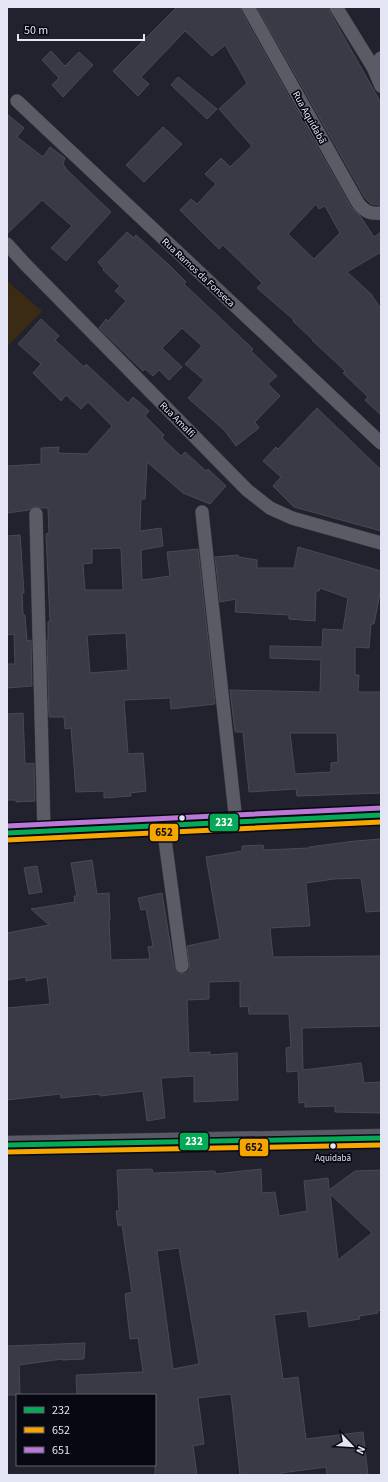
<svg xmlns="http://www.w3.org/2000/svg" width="388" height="1482" viewBox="0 0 388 1482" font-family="'Source Sans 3',sans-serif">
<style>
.green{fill:#3b2b14}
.building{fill:#393a46;stroke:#484954;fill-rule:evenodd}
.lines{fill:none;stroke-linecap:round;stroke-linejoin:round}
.street-casing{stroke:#3f3f4a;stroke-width:14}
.secondary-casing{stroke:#3f3f4a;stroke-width:19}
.street{stroke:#5a5b65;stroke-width:13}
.secondary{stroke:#585964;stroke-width:18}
.bus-1-casing{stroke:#080812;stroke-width:8}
.bus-2-casing{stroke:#080812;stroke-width:8}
.bus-3-casing{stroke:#080812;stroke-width:8}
.bus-1{stroke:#06aa56;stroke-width:5}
.bus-2{stroke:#f7a600;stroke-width:5}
.bus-3{stroke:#ba77d6;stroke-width:5}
.bus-dot{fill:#e3e5f4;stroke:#080812;stroke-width:1.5}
.labels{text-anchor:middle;stroke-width:3.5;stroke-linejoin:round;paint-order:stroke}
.bus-label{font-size:9px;fill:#e3e5f4;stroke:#080812}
.street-label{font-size:10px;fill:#e3e5f4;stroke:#080812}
.line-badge{stroke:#080812;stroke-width:1.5}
.badge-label{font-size:11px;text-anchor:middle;font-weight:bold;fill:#fff}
.pale-badge-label{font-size:11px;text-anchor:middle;font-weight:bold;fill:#111}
</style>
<rect width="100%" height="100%" fill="#21222e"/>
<!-- green -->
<polygon class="green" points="7,281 42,311 7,347"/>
<!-- building -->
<g class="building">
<path d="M 177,7 L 240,7 L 241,11 L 351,207 L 361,217 L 374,237 L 381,232 L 381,252 L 347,272 L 371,294 L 381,309 L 381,415 L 365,400 L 368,397 L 343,373 L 345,371 L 312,340 L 313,340 L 293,321 L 294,320 L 257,288 L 262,283 L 223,245 L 219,249 L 180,210 L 191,199 L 197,204 L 216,184 L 205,174 L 221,158 L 230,167 L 252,146 L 219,109 L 247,83 L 225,45 L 212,56 L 185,31 L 141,77 L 149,84 L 138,96 L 113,71 ZM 316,204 L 319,209 L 325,206 L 340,233 L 314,259 L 288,234 Z"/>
<polygon points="257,7 327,7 381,103 381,205 371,204 365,198"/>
<polygon points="51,51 65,66 79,52 93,65 63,97 52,85 59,78 42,60"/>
<polygon points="178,77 217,109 207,119 171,85"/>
<polygon points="7,114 24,128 17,137 43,157 50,147 65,158 63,164 67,170 111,212 66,261 51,248 72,226 42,200 7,234"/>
<polygon points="163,127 182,144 144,182 126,165"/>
<polygon points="127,232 134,238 136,235 169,265 186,282 184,284 253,349 251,351 277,376 268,384 280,396 255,422 259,428 236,446 225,431 188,398 204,380 185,364 202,346 182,328 162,348 182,367 169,380 159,370 153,376 145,369 143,371 99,328 106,319 108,321 126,301 115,291 120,286 103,270 104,269 98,262"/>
<path d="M 41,319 L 59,336 L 55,340 L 84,367 L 86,364 L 128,403 L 133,397 L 149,411 L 145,416 L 164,435 L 162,438 L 181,456 L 185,452 L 206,471 L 208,469 L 226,486 L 210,504 L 183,493 L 147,462 L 145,499 L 141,499 L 140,531 L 161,528 L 163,546 L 141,550 L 142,580 L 170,576 L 167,552 L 198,549 L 215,704 L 171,709 L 170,698 L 124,700 L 128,754 L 143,753 L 146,791 L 130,793 L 131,796 L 104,798 L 104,791 L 76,792 L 71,728 L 65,729 L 64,717 L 49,717 L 47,640 L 48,640 L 48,622 L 50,621 L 46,534 L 49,533 L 48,508 L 41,508 L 35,506 L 29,510 L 7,513 L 7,466 L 41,464 L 41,448 L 59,447 L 58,453 L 87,454 L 112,426 L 88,402 L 81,409 L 66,395 L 61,401 L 33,373 L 41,364 L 18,344 ZM 121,548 L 123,590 L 85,590 L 83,564 L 92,563 L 92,549 ZM 126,633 L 128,670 L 90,673 L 87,635 Z"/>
<polygon points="317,408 381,470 381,531 294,507 273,486 281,477 263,461 276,447 278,449"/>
<polygon points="20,535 24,593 22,593 23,615 25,615 27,641 31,640 32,686 7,688 7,664 15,664 14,634 7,635 7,536"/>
<path d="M 298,547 L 381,571 L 381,588 L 374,624 L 371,624 L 369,648 L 355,647 L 355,675 L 359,675 L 358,692 L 381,692 L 381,793 L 297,796 L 296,789 L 249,792 L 243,732 L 235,732 L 230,690 L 320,692 L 321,660 L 270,658 L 270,646 L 322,647 L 323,629 L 343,630 L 348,598 L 320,588 L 319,591 L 316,591 L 315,621 L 289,619 L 289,615 L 235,612 L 236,599 L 220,602 L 215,557 L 238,555 L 239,557 L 257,560 L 257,568 L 294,568 ZM 290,733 L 337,733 L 338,762 L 331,763 L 331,772 L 295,774 Z"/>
<polygon points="23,713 25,764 34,763 35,801 16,802 16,800 7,800 7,714"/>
<polygon points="381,839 381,911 366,912 361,878 334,879 306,883 310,926 270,928 273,957 381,956 381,1026 302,1028 303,1070 361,1063 364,1083 381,1082 381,1113 335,1112 335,1106 305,1107 305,1102 299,1103 298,1071 287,1072 286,1048 291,1047 289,1014 249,1014 248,1006 240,1007 240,981 209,982 209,999 187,1000 189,1053 210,1052 210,1055 237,1053 238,1100 194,1102 194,1076 161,1078 165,1118 147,1121 143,1091 100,1096 100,1094 61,1098 60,1094 7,1100 7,1008 50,1004 47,977 26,981 26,977 7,980 7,933 49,925 31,909 75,902 74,896 77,896 71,863 92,860 97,894 109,893 110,920 109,920 111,960 150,959 148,947 153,946 146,909 141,910 138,898 162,893 174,967 176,971 183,974 187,973 190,969 187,946 220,939 206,857 242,851 242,846 263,845 264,850 309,848 309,847 355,841"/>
<polygon points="37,866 42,892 29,894 24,868"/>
<path d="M 152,1169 L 153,1173 L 215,1171 L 215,1174 L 261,1169 L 262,1193 L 275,1192 L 279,1216 L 307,1211 L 304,1181 L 328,1178 L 329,1190 L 355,1171 L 381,1170 L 381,1310 L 377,1311 L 378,1313 L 359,1316 L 360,1319 L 309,1327 L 307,1311 L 274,1315 L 283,1379 L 298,1377 L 306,1439 L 363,1432 L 368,1475 L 327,1475 L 326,1467 L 281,1473 L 281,1475 L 240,1475 L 231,1394 L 198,1398 L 204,1444 L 193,1446 L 197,1475 L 155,1475 L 155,1395 L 77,1395 L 76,1375 L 143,1372 L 138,1338 L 130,1339 L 125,1294 L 132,1292 L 122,1225 L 118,1226 L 116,1211 L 119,1211 L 117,1170 ZM 330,1194 L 372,1233 L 338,1260 L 331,1201 ZM 179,1248 L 199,1364 L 173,1369 L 157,1251 Z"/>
<polygon points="85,1343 84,1359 62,1360 62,1359 19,1365 20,1395 7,1395 7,1346"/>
</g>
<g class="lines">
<defs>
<g id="street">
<path d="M 248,7 L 358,203 C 365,212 370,214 381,213"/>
<polyline points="336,7 373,67"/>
<polyline points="381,58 373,67 381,86"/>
<polyline points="17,101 381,443"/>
<polyline points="7,244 24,263 247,490 270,508 292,518 381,543"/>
<polyline points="202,512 236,822"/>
<polyline points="36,514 44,832"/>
<polyline points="163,825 182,966"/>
</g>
<g id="secondary">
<polyline points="7,833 381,815"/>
<polyline points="7,1145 381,1138"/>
</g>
</defs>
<!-- street casing -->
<use href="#street" class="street-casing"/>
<!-- secondary casing -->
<use href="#secondary" class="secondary-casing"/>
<!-- street -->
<use href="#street" class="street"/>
<!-- secondary -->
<use href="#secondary" class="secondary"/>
<defs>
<g id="bus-1">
<polyline points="7,833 381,815"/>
<polyline points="7,1145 381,1138"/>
</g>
<g id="bus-2">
<polyline points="7,840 381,822"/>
<polyline points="7,1152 381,1145"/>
</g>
<polyline id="bus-3" points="7,826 381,808"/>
</defs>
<!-- bus-1 casing -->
<use href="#bus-1" class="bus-1-casing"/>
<!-- bus-2 casing -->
<use href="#bus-2" class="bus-2-casing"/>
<!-- bus-3 casing -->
<use href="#bus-3" class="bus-3-casing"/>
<!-- bus-1 -->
<use href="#bus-1" class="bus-1"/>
<!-- bus-2 -->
<use href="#bus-2" class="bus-2"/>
<!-- bus-3 -->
<use href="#bus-3" class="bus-3"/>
</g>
<!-- markers -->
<g class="bus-dot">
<circle cx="182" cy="818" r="3.5"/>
<circle cx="333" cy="1146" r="3.5"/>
</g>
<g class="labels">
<!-- bus labels -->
<g class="bus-label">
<text x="333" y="1161">Aquidabã</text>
</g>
<!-- street labels -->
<g class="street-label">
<text transform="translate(310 117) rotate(61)" y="4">Rua Aquidabã</text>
<text transform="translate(199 272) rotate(43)" y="4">Rua Ramos da Fonseca</text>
<text transform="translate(178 419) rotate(45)" y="4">Rua Amalfi</text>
</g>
</g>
<g class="line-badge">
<rect x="209" y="813" width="30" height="19" rx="4" fill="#06aa56"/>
<rect x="149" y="823" width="30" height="19" rx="4" fill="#f7a600"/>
<rect x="179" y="1132" width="30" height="19" rx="4" fill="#06aa56"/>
<rect x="239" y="1138" width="30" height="19" rx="4" fill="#f7a600"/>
</g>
<g class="badge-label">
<text x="224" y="826">232</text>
<text x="194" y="1145">232</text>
</g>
<g class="pale-badge-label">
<text x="164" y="836">652</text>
<text x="254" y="1151">652</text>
</g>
<!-- border -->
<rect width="388" height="1482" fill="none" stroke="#e3e5f4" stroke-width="16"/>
<!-- legend -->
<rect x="16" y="1394" width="140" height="72" fill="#080812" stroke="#60606c"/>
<rect x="24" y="1407" width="20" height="6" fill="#06aa56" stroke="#60606c"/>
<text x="52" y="1414" font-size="12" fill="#e3e5f4">232</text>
<rect x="24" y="1427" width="20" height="6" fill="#f7a600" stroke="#60606c"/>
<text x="52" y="1434" font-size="12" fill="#e3e5f4">652</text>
<rect x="24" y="1447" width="20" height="6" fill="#ba77d6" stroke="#60606c"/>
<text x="52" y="1454" font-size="12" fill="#e3e5f4">651</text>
<!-- north arrow -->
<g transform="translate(352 1446) rotate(115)" stroke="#080812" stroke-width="3" paint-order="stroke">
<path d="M0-3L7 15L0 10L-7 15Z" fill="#e3e5f4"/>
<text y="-6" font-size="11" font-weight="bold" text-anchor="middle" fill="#e3e5f4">N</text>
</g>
<!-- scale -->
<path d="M18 34v6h126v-6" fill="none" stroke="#e3e5f4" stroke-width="2"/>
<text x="24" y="34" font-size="12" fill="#e3e5f4" stroke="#080812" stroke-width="3" paint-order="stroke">50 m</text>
</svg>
